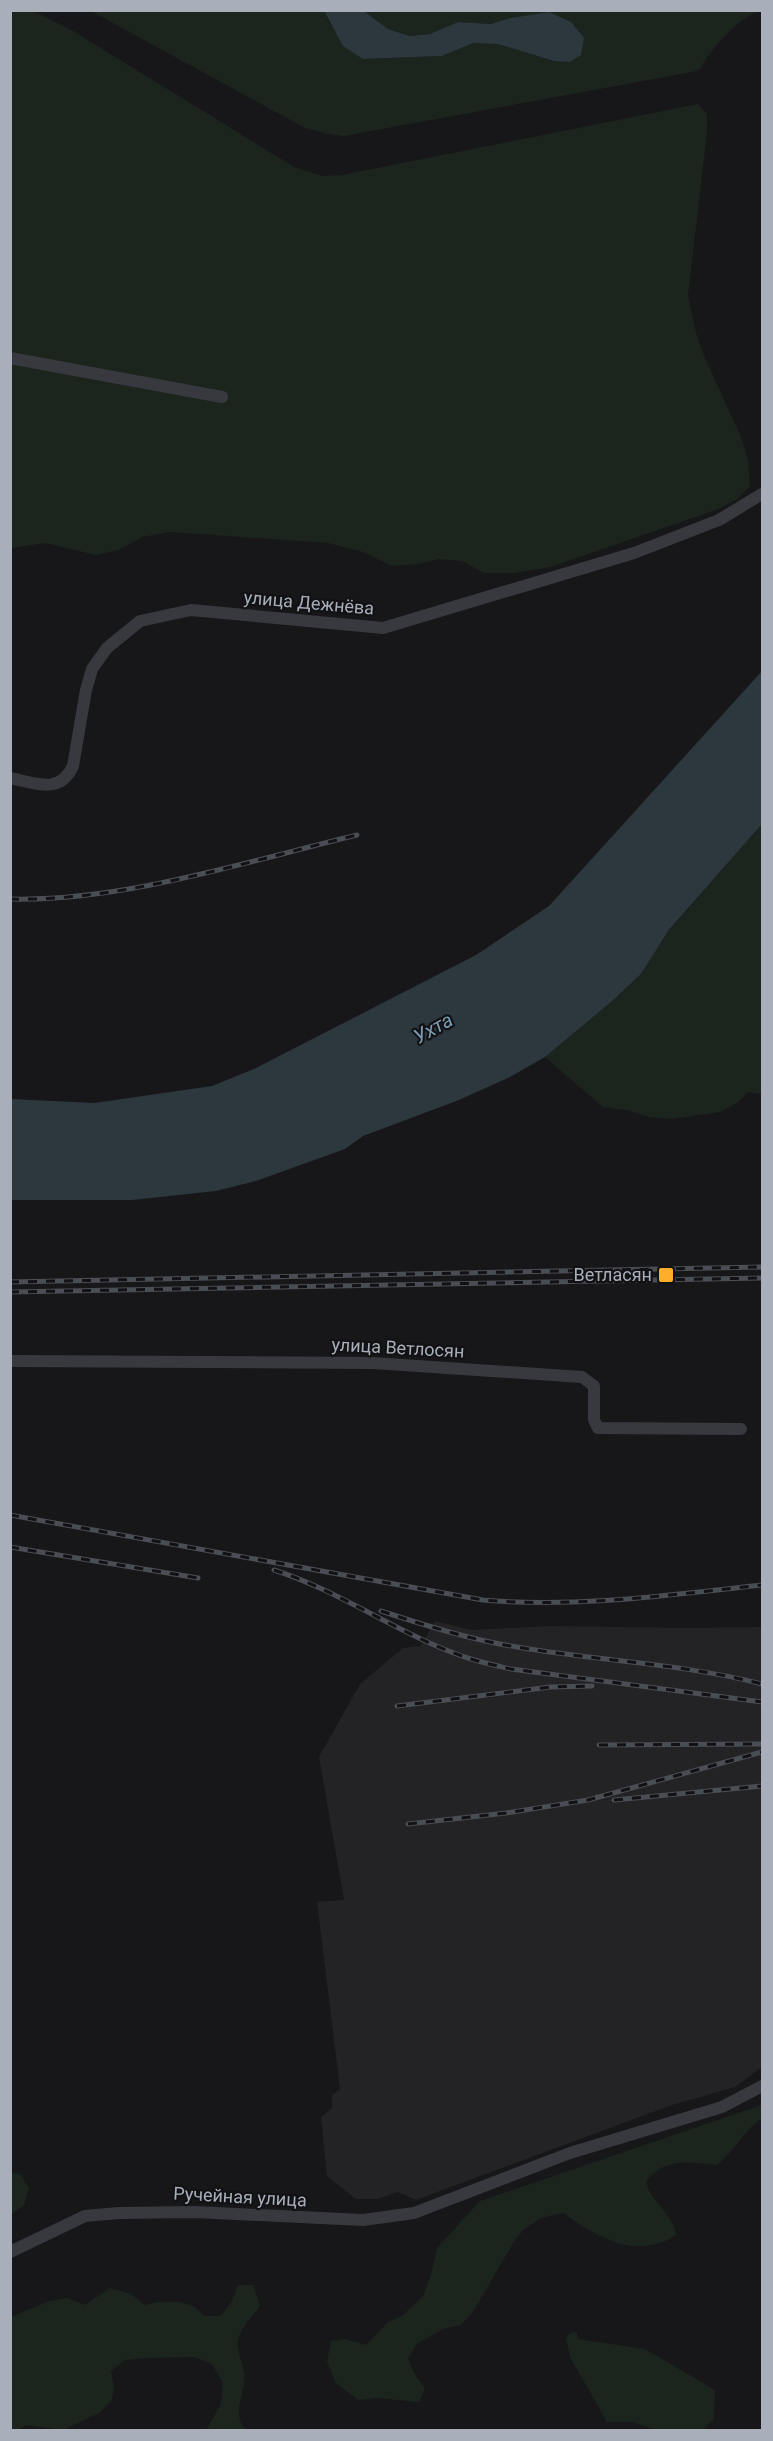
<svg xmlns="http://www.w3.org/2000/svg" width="773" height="2441" viewBox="0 0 773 2441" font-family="Roboto,sans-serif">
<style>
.built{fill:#232326}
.green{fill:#1c251d}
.water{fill:#2c373e}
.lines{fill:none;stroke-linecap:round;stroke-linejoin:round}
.minor{stroke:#38393f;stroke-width:12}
.rail-casing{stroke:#4b4d54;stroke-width:5}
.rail{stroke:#121214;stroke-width:3;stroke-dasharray:9;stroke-linecap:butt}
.poi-dot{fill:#ffae29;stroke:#121214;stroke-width:2}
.labels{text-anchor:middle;stroke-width:4.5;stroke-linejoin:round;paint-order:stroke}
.street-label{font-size:18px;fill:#a8aeba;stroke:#121214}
.poi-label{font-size:18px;fill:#a8aeba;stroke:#121214;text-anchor:end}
.water-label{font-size:20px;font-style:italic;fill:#7d9eb7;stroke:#121214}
</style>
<rect width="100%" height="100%" fill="#171719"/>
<!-- built -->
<polygon class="built" points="435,1621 472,1630 549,1626 685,1628 762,1627 762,2067 735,2087 672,2105 416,2200 398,2192 377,2199 356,2199 327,2176 321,2117 332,2108 332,2095 340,2089 317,1902 344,1900 319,1757 360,1684 403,1648 421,1646"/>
<!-- green -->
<g class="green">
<polygon points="11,11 33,11 73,31 294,167 322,176 342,175 698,104 707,114 707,132 688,296 696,333 705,358 741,437 748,460 750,486 736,500 716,510 550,567 515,573 484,573 462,561 439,559 418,564 392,566 363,552 328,543 170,532 142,537 119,550 96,555 45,543 11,548"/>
<path d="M 91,11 L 324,11 L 330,24 L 363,59 L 442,56 L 473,43 L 498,44 L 554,61 L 549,12 L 510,18 L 492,24 L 458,22 L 430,34 L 410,36 L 388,29 L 364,11 L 762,11 C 742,13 709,51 700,69 L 692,72 L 344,136 L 328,134 L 305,128 Z"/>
<polygon points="762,824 762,1094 748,1092 737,1103 720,1112 672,1119 649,1117 626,1110 603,1107 545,1057 611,1002 641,974 669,931"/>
<path d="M 762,2105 L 762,2118 C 742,2132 736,2150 717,2165 C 690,2162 664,2157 646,2182 C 651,2202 674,2215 676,2235 C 636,2261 597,2237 563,2213 L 541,2218 L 523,2230 L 513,2243 L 473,2312 L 461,2325 L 443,2329 L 417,2344 L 408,2358 L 414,2373 L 425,2389 L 419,2402 L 377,2398 L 358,2400 L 336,2383 L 327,2361 L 331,2341 L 344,2339 L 366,2345 L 388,2322 L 402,2316 L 423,2296 L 431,2275 L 437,2248 L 480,2201 Z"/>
<polygon points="10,2173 20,2174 29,2188 24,2205 11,2215"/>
<path d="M 238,2285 L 253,2285 L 260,2306 C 253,2315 244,2325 239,2336 C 234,2348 243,2361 244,2373 C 247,2391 229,2415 247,2430 L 206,2430 L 221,2404 L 223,2383 L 212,2364 L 194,2357 L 146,2358 L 125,2360 L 111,2371 L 114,2387 L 112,2400 L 99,2413 L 63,2430 L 26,2425 L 18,2430 L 11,2430 L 11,2317 L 49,2301 L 67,2298 L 85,2305 L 110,2288 L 131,2294 L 145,2305 C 166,2300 190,2298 204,2316 L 221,2316 L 232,2301 Z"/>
<polygon points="577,2332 578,2339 645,2349 715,2390 714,2418 703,2430 656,2430 633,2422 607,2422 570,2357 566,2338 570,2333"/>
</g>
<!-- water -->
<g class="water">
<polygon points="324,11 364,11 388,29 410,36 430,34 458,22 491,24 510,18 549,12 571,22 584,38 581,55 570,62 554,61 498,44 473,43 442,56 363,59 343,46"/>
<polygon points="762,671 762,824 669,930 641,974 611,1002 545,1057 510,1077 459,1100 363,1136 345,1149 256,1181 216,1191 132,1200 11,1200 11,1099 94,1103 212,1086 254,1069 476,955 549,906"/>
</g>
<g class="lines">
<!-- minor -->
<g class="minor">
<polyline points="10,358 222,397"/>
<path d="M 10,778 C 35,783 60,795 73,766 L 86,690 L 92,669 L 107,648 L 140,621 L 191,610 L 383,628 L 634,553 L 719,520 L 762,494"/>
<polyline points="10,1361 373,1363 582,1377 594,1386 594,1420 598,1428 741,1429"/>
<polyline points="10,2252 85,2216 119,2213 195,2212 363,2220 414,2213 570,2153 722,2107 762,2086"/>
</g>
<defs>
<g id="rail">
<path d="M 10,899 C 122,902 249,861 357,835"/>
<polyline points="10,1282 762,1267"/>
<polyline points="10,1292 762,1278"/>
<path d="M 10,1515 L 483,1600 C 577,1608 669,1595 762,1585"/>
<polyline points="10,1547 198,1578"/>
<path d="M 274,1570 C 343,1592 402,1637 471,1659 C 484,1663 498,1666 511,1669 L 762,1702"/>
<path d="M 381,1611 C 427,1626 475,1641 523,1648 C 602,1661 684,1664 762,1684"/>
<polyline points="397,1706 550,1687 592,1686"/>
<polyline points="599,1745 762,1744"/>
<polyline points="614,1800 762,1786"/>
<polyline points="408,1824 506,1813 588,1800 762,1752"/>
</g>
</defs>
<!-- rail casing -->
<use href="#rail" class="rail-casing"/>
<!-- rail -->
<use href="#rail" class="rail"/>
</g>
<!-- markers -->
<rect class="poi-dot" x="658" y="1267" width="16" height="16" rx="3"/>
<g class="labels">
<!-- street labels -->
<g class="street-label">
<text transform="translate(309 603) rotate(5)" y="6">улица Дежнёва</text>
<text transform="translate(398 1348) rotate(3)" y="6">улица Ветлосян</text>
<text transform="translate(240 2197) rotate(3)" y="6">Ручейная улица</text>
</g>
<!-- poi labels -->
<g class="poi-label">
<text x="652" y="1281">Ветласян</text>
</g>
<!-- water labels -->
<g class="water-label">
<text transform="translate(433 1028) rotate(-29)" y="7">Ухта</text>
</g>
</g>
<!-- border -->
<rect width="773" height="2441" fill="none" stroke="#a8aeba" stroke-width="24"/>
</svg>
